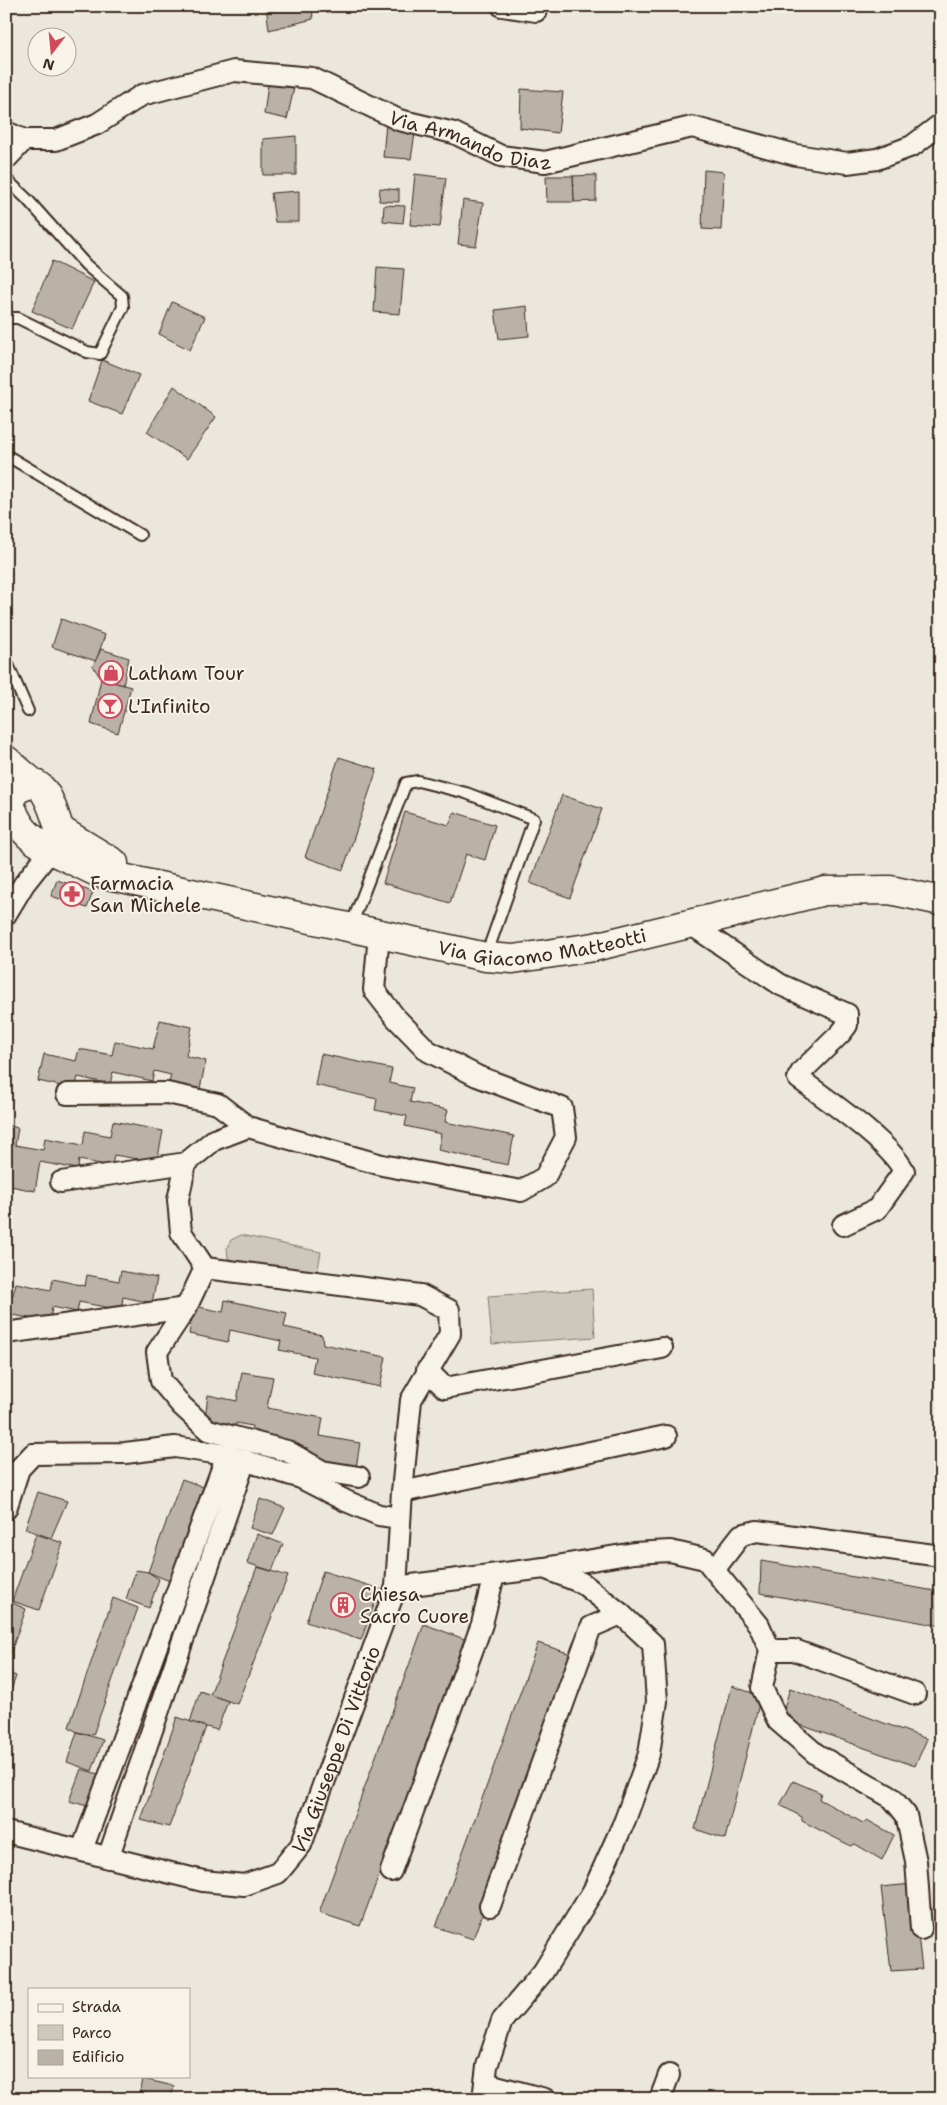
<svg xmlns="http://www.w3.org/2000/svg" width="947" height="2105" viewBox="0 0 947 2105" font-family="'Shantell Sans',sans-serif">
<style>
.green{fill:#cec8bc;stroke:#84796d}
.building{fill:#bab2a7;stroke:#3b2a1e}
.lines{fill:none;stroke-linecap:round;stroke-linejoin:round}
.lane-casing{stroke:#3b2a1e;stroke-width:14}
.street-casing{stroke:#3b2a1e;stroke-width:24}
.secondary-casing{stroke:#3b2a1e;stroke-width:31}
.lane{stroke:#f7f3e8;stroke-width:10}
.street{stroke:#f7f3e8;stroke-width:20}
.secondary{stroke:#f7f3e8;stroke-width:28}
.labels{text-anchor:middle;stroke-width:4;stroke-linejoin:round;paint-order:stroke}
.street-label{font-size:19px;fill:#3b2a1e;stroke:#f7f3e8}
.poi-label{font-size:19px;fill:#3b2a1e;stroke:#f7f3e8;text-anchor:start}
</style>
<rect width="100%" height="100%" fill="#ece7dc"/>
<filter id="ink" filterUnits="userSpaceOnUse"><feTurbulence type="fractalNoise" baseFrequency=".02" numOctaves="2"/><feDisplacementMap in="SourceGraphic" scale="10" xChannelSelector="R" yChannelSelector="G"/><feConvolveMatrix kernelMatrix="1 2 1 2 8 2 1 2 1" color-interpolation-filters="sRGB"/></filter>
<g filter="url(#ink)">
<!-- green -->
<g class="green">
<polygon points="241,1235 321,1252 316,1280 237,1264 228,1258 227,1248 231,1240"/>
<polygon points="592,1289 595,1337 492,1344 488,1296"/>
</g>
<!-- building -->
<g class="building">
<polygon points="266,6 312,6 313,19 269,30"/>
<polygon points="268,84 294,88 287,119 264,114"/>
<polygon points="521,89 563,92 558,133 520,128"/>
<polygon points="386,123 416,127 411,159 383,157"/>
<polygon points="296,136 296,175 263,175 263,139"/>
<polygon points="704,170 724,172 721,230 702,229"/>
<polygon points="415,174 446,178 440,227 410,225"/>
<polygon points="596,175 596,201 574,202 573,176"/>
<polygon points="546,176 573,176 574,202 547,202"/>
<polygon points="380,188 399,190 399,202 379,201"/>
<polygon points="299,191 299,222 275,222 271,193"/>
<polygon points="463,200 483,203 476,246 458,244"/>
<polygon points="384,205 405,206 403,223 383,221"/>
<polygon points="52,261 94,282 72,329 32,311"/>
<polygon points="377,267 404,269 400,314 374,312"/>
<polygon points="172,302 205,317 190,350 159,334"/>
<polygon points="527,306 529,336 499,339 495,310"/>
<polygon points="102,360 139,375 122,414 88,401"/>
<polygon points="174,386 216,417 187,459 147,432"/>
<polygon points="61,619 105,635 96,661 52,647"/>
<polygon points="101,649 129,658 123,685 101,679 93,666"/>
<polygon points="101,679 131,687 118,733 91,724"/>
<polygon points="339,757 377,769 343,870 305,857"/>
<polygon points="562,795 602,809 570,898 530,883"/>
<polygon points="405,812 449,825 454,812 495,825 485,860 466,854 450,903 383,883"/>
<polygon points="57,880 93,892 87,908 51,896"/>
<polygon points="160,1020 192,1027 186,1056 206,1061 199,1093 168,1086 171,1075 154,1071 152,1081 113,1072 110,1084 78,1077 75,1089 38,1081 44,1054 76,1061 79,1049 112,1055 115,1041 153,1049"/>
<polygon points="321,1054 392,1069 389,1083 413,1088 410,1102 448,1110 445,1122 514,1136 508,1165 438,1150 441,1134 405,1126 407,1116 375,1110 377,1099 315,1085"/>
<polygon points="113,1121 163,1131 157,1162 114,1155 112,1166 79,1160 78,1169 40,1162 35,1191 6,1185 11,1158 6,1157 6,1125 18,1128 15,1145 43,1150 45,1138 83,1145 85,1131 110,1136"/>
<polygon points="121,1271 157,1278 152,1303 123,1297 121,1310 79,1302 77,1312 52,1307 50,1322 13,1315 11,1327 6,1327 6,1293 13,1295 16,1283 51,1290 53,1279 85,1286 87,1275 119,1281"/>
<polygon points="225,1300 287,1313 284,1327 322,1335 323,1344 386,1357 380,1387 312,1373 315,1357 279,1350 281,1341 230,1330 228,1342 189,1334 194,1306 223,1312"/>
<polygon points="242,1372 273,1377 267,1408 323,1418 320,1436 360,1443 356,1468 309,1460 308,1448 250,1438 252,1426 236,1423 235,1431 204,1425 208,1395 237,1401"/>
<polygon points="182,1479 209,1489 172,1582 148,1572"/>
<polygon points="38,1492 67,1501 51,1538 25,1529"/>
<polygon points="260,1499 285,1508 273,1535 250,1528"/>
<polygon points="36,1534 63,1543 39,1610 12,1601"/>
<polygon points="257,1534 283,1544 272,1571 247,1563"/>
<polygon points="761,1561 941,1592 941,1626 760,1593"/>
<polygon points="257,1567 288,1576 237,1704 210,1695"/>
<polygon points="136,1570 148,1572 159,1579 149,1608 126,1599"/>
<polygon points="323,1571 380,1589 361,1640 306,1622"/>
<polygon points="113,1598 138,1608 93,1735 77,1732 69,1727"/>
<polygon points="6,1600 26,1609 6,1666"/>
<polygon points="424,1624 467,1640 360,1926 319,1913"/>
<polygon points="538,1643 577,1656 473,1939 436,1927"/>
<polygon points="6,1672 16,1676 6,1706"/>
<polygon points="732,1686 761,1696 725,1839 695,1829"/>
<polygon points="790,1688 927,1739 915,1766 781,1718"/>
<polygon points="200,1691 228,1701 217,1730 190,1722"/>
<polygon points="177,1717 206,1727 169,1827 141,1820"/>
<polygon points="77,1732 103,1740 92,1771 67,1762"/>
<polygon points="81,1769 102,1775 91,1807 69,1801"/>
<polygon points="793,1781 821,1793 819,1799 863,1823 867,1820 894,1835 882,1860 855,1844 851,1846 802,1821 802,1817 780,1805"/>
<polygon points="912,1884 922,1969 891,1971 881,1887"/>
<polygon points="143,2079 174,2086 171,2099 139,2099"/>
</g>
<g class="lines">
<defs>
<g id="lane">
<polyline points="6,179 27,199 86,265 122,296 123,307 100,354 87,352 18,318 6,318"/>
<polyline points="6,455 140,535"/>
<polyline points="6,660 28,711"/>
<polyline points="351,926 406,783 418,781 466,793 534,819 486,956"/>
</g>
<g id="street">
<polyline points="502,6 536,11"/>
<path id="s1" d="M 6,132 L 24,140 L 56,140 L 97,124 L 142,95 L 234,71 L 312,78 L 399,120 L 454,133 L 501,156 L 545,162 L 692,127 L 796,155 L 847,163 L 877,159 L 912,146 L 941,124"/>
<polyline points="6,159 24,140"/>
<polyline points="6,914 24,884 51,850"/>
<path d="M 690,924 L 781,985 L 847,1014 L 847,1025 L 841,1033 L 802,1071 L 798,1078 C 826,1099 890,1142 904,1171 L 877,1209 L 843,1225"/>
<polyline points="67,1094 167,1093 218,1104 248,1127 382,1165 521,1191 545,1177 566,1137 562,1108 477,1076 428,1051 395,1017 374,990 379,934"/>
<polyline points="61,1182 186,1163"/>
<polyline points="205,1268 186,1308 157,1352 161,1381 182,1406 208,1430 287,1451 322,1471 359,1477"/>
<polyline points="6,1333 186,1308"/>
<polyline points="427,1370 445,1388 662,1348"/>
<polyline points="402,1492 666,1436"/>
<polyline points="6,1509 19,1469 33,1454 125,1453 175,1447 227,1455 301,1478 346,1501 379,1515 400,1518"/>
<polyline points="544,1568 634,1553 670,1551 705,1559 759,1625 770,1650 762,1688 778,1721 816,1754 892,1798 906,1815 916,1861 921,1929"/>
<polyline points="714,1570 741,1535 757,1531 941,1556"/>
<polyline points="396,1587 544,1568 582,1583 621,1614 653,1644 657,1701 649,1754 625,1820 593,1891 543,1972 502,2021 487,2066 483,2099"/>
<polyline points="770,1650 794,1650 915,1694"/>
<path id="s2" d="M 6,1832 L 203,1881 L 244,1885 L 278,1873 L 301,1845 L 396,1587 L 402,1492 L 411,1400 L 450,1334 L 449,1310 L 420,1295 L 205,1268 L 181,1232 L 178,1200 L 186,1163 L 214,1140 L 248,1127"/>
<polyline points="82,1850 227,1455"/>
<polyline points="108,1858 245,1460"/>
<polyline points="391,1871 482,1624 494,1575"/>
<polyline points="490,1906 591,1627 621,1614"/>
<polyline points="485,2083 545,2099"/>
<polyline points="660,2099 669,2075"/>
</g>
<g id="secondary">
<polyline points="6,760 33,783"/>
<path d="M 33,783 C 49,788 54,815 60,830 L 51,850 C 27,838 17,826 9,800 L 17,789 Z"/>
<polyline points="60,830 114,863"/>
<path id="s3" d="M 51,850 L 99,873 L 486,957 L 513,959 L 594,947 L 825,891 L 890,890 L 941,901"/>
</g>
</defs>
<!-- lane casing -->
<use href="#lane" class="lane-casing"/>
<!-- street casing -->
<use href="#street" class="street-casing"/>
<!-- secondary casing -->
<use href="#secondary" class="secondary-casing"/>
<!-- lane -->
<use href="#lane" class="lane"/>
<!-- street -->
<use href="#street" class="street"/>
<!-- secondary -->
<use href="#secondary" class="secondary"/>
</g>
</g>
<!-- icons -->
<defs>
<symbol id="shop-ring" viewBox="-11 -11 22 22"><circle r="9.5" fill="#f7f3e8" stroke="#d1495b" stroke-width="1.5"/><path d="M-5-2.5h2.3a2.7 3.5 0 0 1 5.4 0H5L5.5 6h-11ZM-1.5-2.5h3a1.5 2.3 0 0 0-3 0Z" fill="#d1495b"/></symbol>
<symbol id="bar-ring" viewBox="-11 -11 22 22"><circle r="9.5" fill="#f7f3e8" stroke="#d1495b" stroke-width="1.5"/><path d="M-6-5H6L.8 .8V4.5H3.5V6h-7V4.5H-.8V.8Z" fill="#d1495b"/></symbol>
<symbol id="pharmacy-ring" viewBox="-11 -11 22 22"><circle r="9.5" fill="#f7f3e8" stroke="#d1495b" stroke-width="1.5"/><path d="M-2-6h4v4h4v4h-4v4h-4v-4h-4v-4h4Z" fill="#d1495b"/></symbol>
<symbol id="building-ring" viewBox="-11 -11 22 22"><circle r="9.5" fill="#f7f3e8" stroke="#d1495b" stroke-width="1.5"/><path d="M-4-6H4V6H1V3H-1V6H-4ZM-2.5-4.3h1.7v1.8h-1.7ZM.8-4.3h1.7v1.8H.8ZM-2.5-1h1.7V.8h-1.7ZM.8-1h1.7V.8H.8Z" fill="#d1495b"/></symbol>
</defs>
<g fill-rule="evenodd">
<use href="#shop-ring" x="97" y="659" width="28" height="28"/>
<use href="#bar-ring" x="96" y="692" width="28" height="28"/>
<use href="#pharmacy-ring" x="58" y="880" width="28" height="28"/>
<use href="#building-ring" x="329" y="1591" width="28" height="28"/>
</g>
<g class="labels">
<!-- street labels -->
<g class="street-label">
<text dy="7" stroke="none"><textPath href="#s1" startOffset="494">Via Armando Diaz</textPath></text>
<text dy="7" stroke="none"><textPath href="#s3" startOffset="506">Via Giacomo Matteotti</textPath></text>
<text dy="7" stroke="none"><textPath href="#s2" startOffset="418">Via Giuseppe Di Vittorio</textPath></text>
</g>
<!-- poi labels -->
<g class="poi-label">
<text x="128" y="680">Latham Tour</text>
<text x="128" y="713">L'Infinito</text>
<text x="90" y="890">Farmacia<tspan x="90" dy="22">San Michele</tspan></text>
<text x="360" y="1601">Chiesa<tspan x="360" dy="22">Sacro Cuore</tspan></text>
</g>
</g>
<!-- margin -->
<rect width="947" height="2105" fill="none" stroke="#f7f3e8" stroke-width="25"/>
<rect x="12" y="12" width="922" height="2080" fill="none" stroke="#3b2a1e" stroke-width="2" filter="url(#ink)"/>
<!-- legend -->
<rect x="28" y="1988" width="162" height="90" fill="#f7f3e8" stroke="#aca397"/>
<rect x="38" y="2004" width="25" height="8" fill="#f7f3e8" stroke="#aca397"/>
<text x="72" y="2012" font-size="15" fill="#3b2a1e">Strada</text>
<rect x="38" y="2025" width="25" height="15" fill="#cec8bc" stroke="#aca397"/>
<text x="72" y="2038" font-size="15" fill="#3b2a1e">Parco</text>
<rect x="38" y="2050" width="25" height="15" fill="#bab2a7" stroke="#aca397"/>
<text x="72" y="2062" font-size="15" fill="#3b2a1e">Edificio</text>
<!-- north arrow -->
<g transform="translate(52 52) rotate(196)"><circle r="24" fill="#f7f3e8" stroke="#aca397"/>
<path d="M0-4L9 19L0 12L-9 19Z" fill="#d1495b"/>
<text y="-8" font-size="14" font-weight="bold" text-anchor="middle" fill="#3b2a1e">N</text>
</g>
</svg>
